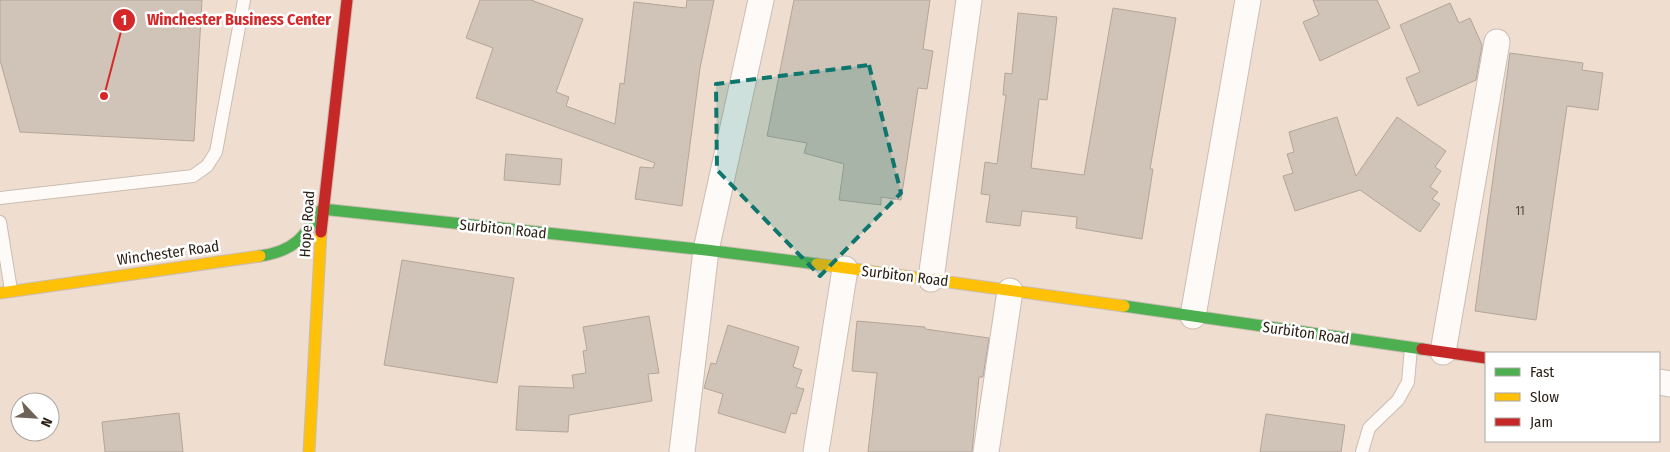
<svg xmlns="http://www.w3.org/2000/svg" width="1670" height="452" viewBox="0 0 1670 452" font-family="'Fira Sans Condensed',sans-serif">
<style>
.building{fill:#d0c3b7;stroke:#b2a59a}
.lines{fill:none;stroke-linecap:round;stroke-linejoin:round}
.lane-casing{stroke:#cbbdb2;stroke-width:14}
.street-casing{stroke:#cbbdb2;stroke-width:27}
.fast-casing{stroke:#cbbdb2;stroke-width:13}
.slow-casing{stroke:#cbbdb2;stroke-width:13}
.jam-casing{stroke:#cbbdb2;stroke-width:13}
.lane{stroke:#fdfaf8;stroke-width:12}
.street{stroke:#fdfaf8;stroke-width:25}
.fast{stroke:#4caf50;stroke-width:11}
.slow{stroke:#ffc107;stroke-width:11}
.jam{stroke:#c62828;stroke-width:11}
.marked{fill:#0f766e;fill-opacity:0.2;stroke:#0f766e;stroke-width:4;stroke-dasharray:10 6;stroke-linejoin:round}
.labels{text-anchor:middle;stroke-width:5;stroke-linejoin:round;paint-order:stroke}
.number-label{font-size:12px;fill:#54483e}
.street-label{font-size:15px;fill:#2a1f15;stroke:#fff}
.leader{fill:none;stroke:#d62828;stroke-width:2}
.callout-dot{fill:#d62828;stroke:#fff;stroke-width:2}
.mark-label{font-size:15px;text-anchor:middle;font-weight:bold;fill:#fff}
.callout-label{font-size:16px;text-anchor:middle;font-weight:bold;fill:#d62828;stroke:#fff;stroke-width:5;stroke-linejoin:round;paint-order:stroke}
</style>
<rect width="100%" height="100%" fill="#efdecf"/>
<!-- building -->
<g class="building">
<polygon points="0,0 202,0 194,141 20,132 0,60"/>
<polygon points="480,0 531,0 583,19 556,92 569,97 566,106 615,124 620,83 624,84 634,2 686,8 687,0 714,0 700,68 682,206 635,199 640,167 653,168 655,163 476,98 493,48 466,38"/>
<polygon points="794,0 930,0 923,49 933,51 927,89 918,88 901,200 881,197 881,205 839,200 844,164 804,153 807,143 767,136"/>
<polygon points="1313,0 1377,0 1390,28 1320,61 1303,22 1319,15"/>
<polygon points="1450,3 1459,23 1470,18 1482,45 1476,80 1418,106 1406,78 1420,72 1400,25"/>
<polygon points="1113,8 1176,18 1150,169 1153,169 1142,239 1076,228 1077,217 1022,211 1020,226 986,222 990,195 981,194 985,162 997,164 1006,95 1003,95 1005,73 1012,74 1018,13 1057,17 1047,100 1039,99 1031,168 1084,175"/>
<polygon points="1510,53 1583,63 1582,70 1603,73 1598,110 1567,106 1536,320 1475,311"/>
<polygon points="1337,117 1356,176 1397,117 1446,151 1435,167 1441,171 1430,187 1438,192 1432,199 1440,204 1420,232 1360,190 1295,211 1283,176 1293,173 1287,154 1294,152 1289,132"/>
<polygon points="506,154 562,159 560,185 504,180"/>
<polygon points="402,260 514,278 497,383 384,365"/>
<polygon points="649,316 659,373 648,374 652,401 569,415 568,432 516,430 519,386 574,388 572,375 586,373 583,351 587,350 583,327"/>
<polygon points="857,321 925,327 925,329 989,338 983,377 979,377 972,452 868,452 877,373 852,371"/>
<polygon points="728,325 799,347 793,367 802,370 796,387 804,389 796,414 791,413 785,433 718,413 723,394 704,388 711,363 716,364"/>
<polygon points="179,413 183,452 105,452 102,422"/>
<polygon points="1266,414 1345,425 1341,452 1260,452"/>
</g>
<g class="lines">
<defs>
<g id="lane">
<polyline points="0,198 193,176 207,166 216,152 244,0"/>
<polyline points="0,222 11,290"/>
<polyline points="1362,452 1369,428 1398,400 1408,382 1411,348"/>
</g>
<g id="street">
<polyline points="931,279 969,0"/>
<polyline points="1193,316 1248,0"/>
<polyline points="1443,352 1497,42"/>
<polyline points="1659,382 1670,384"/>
<polyline points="682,452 706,250 761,0"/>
<polyline points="816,452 845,269"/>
<polyline points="986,452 1010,291"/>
</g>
<g id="fast">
<path d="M 260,256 C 295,251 304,237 322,209 L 706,250 L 817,264"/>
<polyline points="1124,306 1422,349"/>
</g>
<g id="slow">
<polyline points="817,264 1124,306"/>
<polyline points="0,293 260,256"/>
<polyline points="309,452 321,232"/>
</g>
<g id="jam">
<polyline points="321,232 347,0"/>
<polyline points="1422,349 1486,358"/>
</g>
</defs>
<!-- lane casing -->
<use href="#lane" class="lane-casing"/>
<!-- street casing -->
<use href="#street" class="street-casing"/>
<!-- fast casing -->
<use href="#fast" class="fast-casing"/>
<!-- slow casing -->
<use href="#slow" class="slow-casing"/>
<!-- jam casing -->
<use href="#jam" class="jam-casing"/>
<!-- lane -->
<use href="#lane" class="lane"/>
<!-- street -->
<use href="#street" class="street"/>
<!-- fast -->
<use href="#fast" class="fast"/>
<!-- slow -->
<use href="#slow" class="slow"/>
<!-- jam -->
<use href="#jam" class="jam"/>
</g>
<!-- marked area -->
<path class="marked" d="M 869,65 L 901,193 L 820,276 L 717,170 L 716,84 Z"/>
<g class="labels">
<!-- number labels -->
<g class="number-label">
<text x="1520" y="215">11</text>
</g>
<!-- street labels -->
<g class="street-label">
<text transform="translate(307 224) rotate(-86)" y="5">Hope Road</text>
<text transform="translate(503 229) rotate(6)" y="5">Surbiton Road</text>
<text transform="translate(168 253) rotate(-8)" y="5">Winchester Road</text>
<text transform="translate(905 276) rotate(7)" y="5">Surbiton Road</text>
<text transform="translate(1306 333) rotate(8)" y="5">Surbiton Road</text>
</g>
</g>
<!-- callouts -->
<path class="leader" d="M104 96L124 20"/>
<g class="callout-dot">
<circle cx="104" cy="96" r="5"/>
<circle cx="124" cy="20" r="12"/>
</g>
<g class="mark-label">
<text x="124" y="25">1</text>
</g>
<g class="callout-label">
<text x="239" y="25">Winchester Business Center</text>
</g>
<!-- legend -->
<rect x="1485" y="352" width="175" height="90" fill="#ffffff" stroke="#aaa5a1"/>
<rect x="1495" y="368" width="25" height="8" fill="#4caf50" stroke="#aaa5a1"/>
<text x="1530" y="377" font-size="15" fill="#2a1f15">Fast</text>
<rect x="1495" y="393" width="25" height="8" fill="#ffc107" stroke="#aaa5a1"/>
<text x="1530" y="402" font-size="15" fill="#2a1f15">Slow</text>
<rect x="1495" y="418" width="25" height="8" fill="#c62828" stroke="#aaa5a1"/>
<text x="1530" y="427" font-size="15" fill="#2a1f15">Jam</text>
<!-- north arrow -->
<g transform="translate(35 417) rotate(115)"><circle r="24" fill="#ffffff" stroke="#aaa5a1"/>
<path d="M0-4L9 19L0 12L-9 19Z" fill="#6f6256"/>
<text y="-8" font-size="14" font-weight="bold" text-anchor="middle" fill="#2a1f15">N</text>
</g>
</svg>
